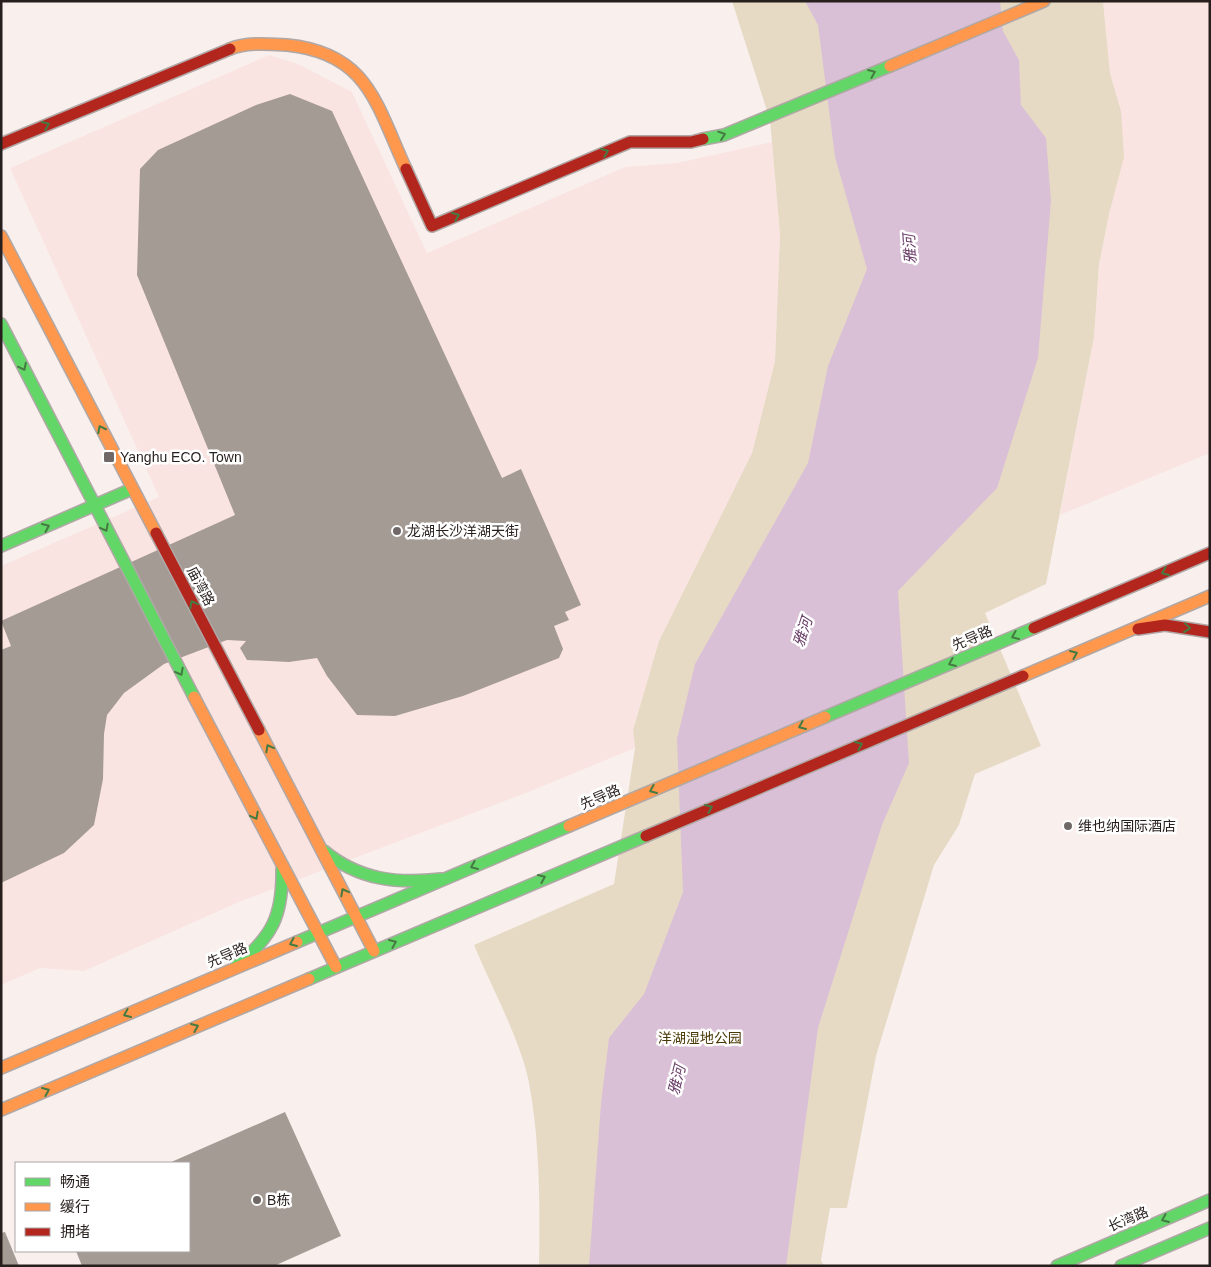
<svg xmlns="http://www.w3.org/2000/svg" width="1211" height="1267" viewBox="0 0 1211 1267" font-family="Helvetica,'Noto Sans SC',sans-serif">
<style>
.built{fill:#fae4e1}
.green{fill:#e6dac5}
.water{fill:#dac0d6}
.building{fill:#a59b95}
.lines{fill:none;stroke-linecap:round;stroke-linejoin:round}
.fast-casing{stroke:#b0a8a6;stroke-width:14}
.slow-casing{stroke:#b0a8a6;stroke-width:14}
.jam-casing{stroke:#b0a8a6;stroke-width:14}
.fast{stroke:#63d668;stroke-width:11}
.slow{stroke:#ff974d;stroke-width:11}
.jam{stroke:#b3261e;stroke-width:11}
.oneway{stroke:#457a42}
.poi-dot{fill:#706866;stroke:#fff;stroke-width:2}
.labels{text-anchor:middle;stroke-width:5;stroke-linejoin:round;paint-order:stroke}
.poi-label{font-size:14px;fill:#271f1d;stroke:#fff;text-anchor:start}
.street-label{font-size:14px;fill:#271f1d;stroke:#fff}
.park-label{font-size:14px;fill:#4b3905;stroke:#fff}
.water-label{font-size:15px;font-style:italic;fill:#6a3e68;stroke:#fff}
</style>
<rect width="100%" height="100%" fill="#f9f0ee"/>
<!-- built -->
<g class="built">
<polygon points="1103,1 1210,1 1210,453 1060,515 1094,337 1099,265 1109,214 1121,111 1110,73"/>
<polygon points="269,55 298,64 352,92 427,253 625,167 677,163 772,142 780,234 775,361 752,453 659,641 633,730 635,748 526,793 239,902 84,971 40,968 1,985 1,566 159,497 10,168"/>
</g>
<!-- green -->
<path class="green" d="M 732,1 L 1103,1 L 1110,73 L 1121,111 L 1124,157 L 1109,214 L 1099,265 L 1094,337 L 1046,584 L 985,613 L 1041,746 L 975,774 L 959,825 L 934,865 L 876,1056 L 847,1208 L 830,1208 L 821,1260 L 824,1266 L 539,1266 C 540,1207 540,1141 529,1083 C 521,1041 491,986 474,945 L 614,884 L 635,748 L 633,730 L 659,641 L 752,453 L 775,361 L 780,234 L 770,120 Z"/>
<!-- water -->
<polygon class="water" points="805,1 1000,1 1003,31 1019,60 1021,105 1046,138 1051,201 1038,358 997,488 898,591 909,763 882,825 818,1028 786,1266 589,1266 601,1103 609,1038 644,994 683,892 677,739 695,664 808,463 828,366 867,269 835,157 818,25"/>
<!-- building -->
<g class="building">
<polygon points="290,94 332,111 502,478 521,469 581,605 565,612 569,620 554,626 563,649 559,658 463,696 395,716 357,715 327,676 317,658 289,662 247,660 240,648 246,641 227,640 164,664 124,693 107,715 104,734 103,779 94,825 64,853 1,883 1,650 11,646 1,621 235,515 137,275 140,169 158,150 256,105"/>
<polygon points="285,1112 341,1236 274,1266 82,1266 76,1251 189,1251 189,1163 169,1163"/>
<polygon points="5,1232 19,1266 1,1266 1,1233"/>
</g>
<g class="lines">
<defs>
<g id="fast">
<polyline points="703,139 724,135 890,66"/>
<polyline points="1,324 194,697"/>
<polyline points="1,546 132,489"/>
<polyline points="825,717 1034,628"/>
<path d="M 324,851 C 359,880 397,884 441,879"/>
<polyline points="297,942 569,826"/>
<path d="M 236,966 C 272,937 283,916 282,869"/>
<polyline points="309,979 646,836"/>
<polyline points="1057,1266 1210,1200"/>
<polyline points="1121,1266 1210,1228"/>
</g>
<g id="slow">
<path d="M 230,49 C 246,42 269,44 287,45 C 368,53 376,104 406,169"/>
<polyline points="890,66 1044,1"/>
<polyline points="1,236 156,533"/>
<polyline points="1023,676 1210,596"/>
<polyline points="194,697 336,967"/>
<polyline points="259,730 374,951"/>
<polyline points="569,826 825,717"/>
<polyline points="1,1068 297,942"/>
<polyline points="1,1110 309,979"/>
</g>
<g id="jam">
<polyline points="1,144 230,49"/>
<polyline points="406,169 432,226 630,142 691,142 703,139"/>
<polyline points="156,533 259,730"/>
<polyline points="1034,628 1210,553"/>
<polyline points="1138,629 1165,625 1210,632"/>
<polyline points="646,836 1023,676"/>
</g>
</defs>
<!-- fast casing -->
<use href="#fast" class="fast-casing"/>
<!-- slow casing -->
<use href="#slow" class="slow-casing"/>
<!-- jam casing -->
<use href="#jam" class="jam-casing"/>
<!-- fast -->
<use href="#fast" class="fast"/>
<!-- slow -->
<use href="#slow" class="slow"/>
<!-- jam -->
<use href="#jam" class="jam"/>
</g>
<!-- one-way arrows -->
<defs><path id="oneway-chevron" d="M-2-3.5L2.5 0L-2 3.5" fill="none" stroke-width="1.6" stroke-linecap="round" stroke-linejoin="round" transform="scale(1.25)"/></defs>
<g class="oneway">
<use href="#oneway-chevron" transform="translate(872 73) rotate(-23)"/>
<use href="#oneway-chevron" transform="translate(46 125) rotate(-23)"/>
<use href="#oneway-chevron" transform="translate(722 135) rotate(-19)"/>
<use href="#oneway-chevron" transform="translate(605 152) rotate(-23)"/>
<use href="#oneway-chevron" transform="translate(456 216) rotate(-23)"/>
<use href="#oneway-chevron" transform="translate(23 367) rotate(64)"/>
<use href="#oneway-chevron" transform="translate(101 429) rotate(-117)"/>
<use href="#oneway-chevron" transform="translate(46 527) rotate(-24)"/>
<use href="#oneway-chevron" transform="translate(105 528) rotate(62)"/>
<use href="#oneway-chevron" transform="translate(1165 572) rotate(157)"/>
<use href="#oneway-chevron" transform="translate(193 604) rotate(-118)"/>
<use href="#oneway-chevron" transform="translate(1187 628) rotate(6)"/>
<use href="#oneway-chevron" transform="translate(1015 636) rotate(157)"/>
<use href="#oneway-chevron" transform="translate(1074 654) rotate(-23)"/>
<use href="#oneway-chevron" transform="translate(952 663) rotate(157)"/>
<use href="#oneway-chevron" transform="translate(180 672) rotate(62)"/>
<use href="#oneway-chevron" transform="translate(802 726) rotate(157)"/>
<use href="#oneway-chevron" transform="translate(859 745) rotate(-23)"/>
<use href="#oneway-chevron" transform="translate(269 748) rotate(-118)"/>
<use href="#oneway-chevron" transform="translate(653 790) rotate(157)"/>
<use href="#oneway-chevron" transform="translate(709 808) rotate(-23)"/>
<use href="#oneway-chevron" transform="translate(255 816) rotate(62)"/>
<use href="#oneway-chevron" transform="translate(474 866) rotate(157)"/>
<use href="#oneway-chevron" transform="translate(542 878) rotate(-23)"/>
<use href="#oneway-chevron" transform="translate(344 892) rotate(-118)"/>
<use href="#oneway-chevron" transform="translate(293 943) rotate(157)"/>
<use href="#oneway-chevron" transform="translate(393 943) rotate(-23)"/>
<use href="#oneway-chevron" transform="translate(127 1014) rotate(157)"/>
<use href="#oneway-chevron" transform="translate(195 1027) rotate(-23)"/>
<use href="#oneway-chevron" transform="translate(46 1091) rotate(-23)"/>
<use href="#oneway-chevron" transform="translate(1165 1219) rotate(157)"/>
</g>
<!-- markers -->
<g class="poi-dot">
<rect x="103" y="451" width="12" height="12" rx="2.5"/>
<circle cx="397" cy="531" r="5"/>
<circle cx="1068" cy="826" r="5"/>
<circle cx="257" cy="1200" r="5"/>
</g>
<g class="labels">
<!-- poi labels -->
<g class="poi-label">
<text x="120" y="462">Yanghu ECO. Town</text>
<text x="407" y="536">龙湖长沙洋湖天街</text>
<text x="1078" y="831">维也纳国际酒店</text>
<text x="267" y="1205">B栋</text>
</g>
<!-- street labels -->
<g class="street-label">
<text transform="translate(201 586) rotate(62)" y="5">庙湾路</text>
<text transform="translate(972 638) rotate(-23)" y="5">先导路</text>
<text transform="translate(600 797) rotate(-23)" y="5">先导路</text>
<text transform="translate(227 955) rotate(-23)" y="5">先导路</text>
<text transform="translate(1128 1219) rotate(-23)" y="5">长湾路</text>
</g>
<!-- park labels -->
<g class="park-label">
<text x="700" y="1043">洋湖湿地公园</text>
</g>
<!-- water labels -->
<g class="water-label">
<text transform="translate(910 249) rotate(-94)" y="5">雅河</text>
<text transform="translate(803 632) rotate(-72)" y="5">雅河</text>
<text transform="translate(677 1080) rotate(-76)" y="5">雅河</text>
</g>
</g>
<!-- border -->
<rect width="1211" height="1267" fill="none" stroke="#271f1d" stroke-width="5"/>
<!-- legend -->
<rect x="15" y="1162" width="175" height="90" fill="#ffffff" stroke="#a9a5a5"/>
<rect x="25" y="1178" width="25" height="8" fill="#63d668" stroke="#a9a5a5"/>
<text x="60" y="1187" font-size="15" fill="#271f1d">畅通</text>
<rect x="25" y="1203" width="25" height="8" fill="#ff974d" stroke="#a9a5a5"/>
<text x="60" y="1212" font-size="15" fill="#271f1d">缓行</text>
<rect x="25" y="1228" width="25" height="8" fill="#b3261e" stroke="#a9a5a5"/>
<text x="60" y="1237" font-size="15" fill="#271f1d">拥堵</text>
</svg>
